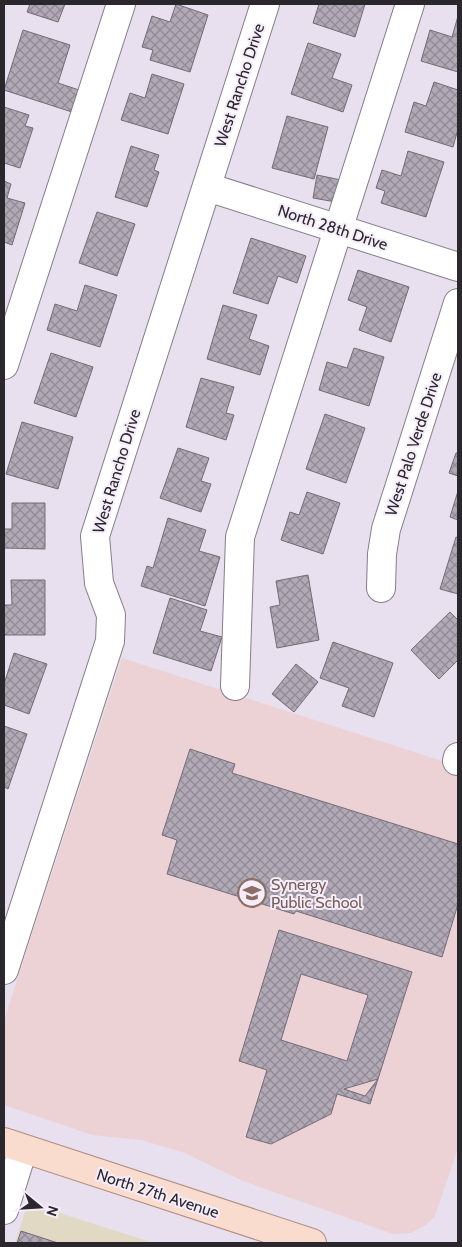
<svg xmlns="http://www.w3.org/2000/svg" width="462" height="1247" viewBox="0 0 462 1247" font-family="Cabin,sans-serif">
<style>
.commercial{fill:#e2d9c4}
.education{fill:#edd2d5}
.building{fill:url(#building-cross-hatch);stroke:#736c78;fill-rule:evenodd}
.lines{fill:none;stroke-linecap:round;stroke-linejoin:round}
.minor-casing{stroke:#857d8a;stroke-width:30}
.major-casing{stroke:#b08e80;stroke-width:30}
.minor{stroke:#fff;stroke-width:28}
.major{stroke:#fadcce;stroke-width:28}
.labels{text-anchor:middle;stroke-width:4;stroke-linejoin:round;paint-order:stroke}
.street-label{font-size:16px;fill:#2b282d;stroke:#f6edfb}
.education-label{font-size:16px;fill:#785e54;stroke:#f6edfb;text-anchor:start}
</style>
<defs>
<pattern id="building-cross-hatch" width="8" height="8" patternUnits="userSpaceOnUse" patternTransform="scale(1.25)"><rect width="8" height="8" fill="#b1a9b6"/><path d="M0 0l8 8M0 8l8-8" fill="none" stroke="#908a94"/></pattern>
</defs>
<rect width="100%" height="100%" fill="#e8e0ee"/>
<!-- commercial -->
<polygon class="commercial" points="28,1203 154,1243 15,1243"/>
<!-- education -->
<polygon class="education" points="122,658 458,766 458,1148 435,1216 426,1225 411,1233 393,1234 243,1181 182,1152 141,1140 92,1135 4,1105 4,1020"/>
<!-- building -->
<g class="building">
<polygon points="30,4 65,4 58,22 27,12"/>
<polygon points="176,4 208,15 190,72 150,60 153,50 142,47 152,16 170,22"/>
<polygon points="319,4 365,4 355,37 313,23"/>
<polygon points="458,16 458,72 421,61 430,30 452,37"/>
<polygon points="23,30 70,45 58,83 82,91 75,113 4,90"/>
<polygon points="308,43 341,54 332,78 352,85 343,112 291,94"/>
<polygon points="152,74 184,84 168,134 121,120 130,93 145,98"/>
<polygon points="434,82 458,90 458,129 453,147 405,132 414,102 426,106"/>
<polygon points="4,107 29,115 25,126 33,128 20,168 4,163"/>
<polygon points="287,116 328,127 314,179 272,168"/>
<polygon points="131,146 159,155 154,170 159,172 147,207 115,197"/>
<polygon points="408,151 444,162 426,217 381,203 385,191 376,188 382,170 401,176"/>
<polygon points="317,175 341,180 336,202 313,198"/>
<polygon points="4,181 11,184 7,198 25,203 12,245 4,242"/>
<polygon points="97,212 135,224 117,276 79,263"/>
<polygon points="251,238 306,256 297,283 278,276 268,304 233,293"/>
<polygon points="358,270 409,287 391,342 359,330 367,307 348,300"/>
<polygon points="85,285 117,295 100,347 47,330 55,304 77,311"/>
<polygon points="223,305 257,315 249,339 269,346 260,375 207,359"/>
<polygon points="354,348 384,357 369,406 319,390 327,362 347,368"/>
<polygon points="51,353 93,367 76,417 34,403"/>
<polygon points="201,378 234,387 226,413 234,415 226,440 186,427"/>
<polygon points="325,414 365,428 346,483 306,469"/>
<polygon points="22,422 73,437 58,489 6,474"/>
<polygon points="178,448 209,458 201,481 211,484 201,512 160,498"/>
<polygon points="456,453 458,453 458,476 449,473"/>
<polygon points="458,491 458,520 450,517"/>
<polygon points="307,492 340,503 323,554 281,540 290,512 299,515"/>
<polygon points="12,503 45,503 45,549 4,548 4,529 12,529"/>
<polygon points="168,518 206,530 199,551 220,557 205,606 141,586 147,566 153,568"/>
<polygon points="456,537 458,538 458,594 440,589"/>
<polygon points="308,575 319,640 277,648 270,607 280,605 276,581"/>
<polygon points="11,580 45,580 45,635 4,635 4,605 12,605"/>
<polygon points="170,598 207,610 200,631 222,637 211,671 153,653"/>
<polygon points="450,612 458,620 458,660 439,679 411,650"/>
<polygon points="333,642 393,663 374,717 342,706 349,688 320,678"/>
<polygon points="14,653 47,664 29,714 4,705 4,684"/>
<polygon points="296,664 318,682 294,712 272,694"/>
<polygon points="4,726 27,734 8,789 4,787"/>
<polygon points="190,749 235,764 232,773 458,844 458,904 442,957 296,911 294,914 167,874 177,840 162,835"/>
<path d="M 279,930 L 412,972 L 370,1104 L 337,1094 L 331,1114 L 271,1144 L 246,1137 L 267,1070 L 239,1061 ZM 301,974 L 368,995 L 347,1061 L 281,1040 ZM 378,1079 L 365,1096 L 344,1089 Z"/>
<polygon points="21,1231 58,1243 17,1243"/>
</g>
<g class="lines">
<defs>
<g id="minor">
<polyline points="207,187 458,267"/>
<polyline points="4,365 121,4"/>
<polyline points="381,588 382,554 386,529 458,303"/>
<polyline points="235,686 240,537 410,4"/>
<polyline points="457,761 458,757"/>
<polyline points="4,970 110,641 111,615 99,583 95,536 265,4"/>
<polyline points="4,1210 23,1149"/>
</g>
<polyline id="major" points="4,1142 312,1243"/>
</defs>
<!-- minor casing -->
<use href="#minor" class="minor-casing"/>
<!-- major casing -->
<use href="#major" class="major-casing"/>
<!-- minor -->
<use href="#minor" class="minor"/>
<!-- major -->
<use href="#major" class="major"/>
</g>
<!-- icons -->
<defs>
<symbol id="school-ring" viewBox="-11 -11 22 22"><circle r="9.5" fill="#f6edfb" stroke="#8d6e63" stroke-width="1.5"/><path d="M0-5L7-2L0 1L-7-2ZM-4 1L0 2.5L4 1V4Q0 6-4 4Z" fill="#8d6e63"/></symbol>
</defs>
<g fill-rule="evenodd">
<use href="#school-ring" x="236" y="877" width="32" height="32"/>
</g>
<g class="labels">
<!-- street labels -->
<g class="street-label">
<text transform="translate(239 85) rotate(-72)" y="6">West Rancho Drive</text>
<text transform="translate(333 227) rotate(18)" y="6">North 28th Drive</text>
<text transform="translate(413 444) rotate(-72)" y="6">West Palo Verde Drive</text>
<text transform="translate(116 471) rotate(-73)" y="6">West Rancho Drive</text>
<text transform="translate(158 1193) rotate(18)" y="6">North 27th Avenue</text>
</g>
<!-- education labels -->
<g class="education-label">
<text x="271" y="890">Synergy<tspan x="271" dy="18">Public School</tspan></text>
</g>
</g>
<!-- border -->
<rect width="462" height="1247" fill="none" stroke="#2b282d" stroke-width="10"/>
<!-- north arrow -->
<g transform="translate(40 1207) rotate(108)" stroke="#f6edfb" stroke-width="4" paint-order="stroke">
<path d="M0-4L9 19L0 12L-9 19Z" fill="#2b282d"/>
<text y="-8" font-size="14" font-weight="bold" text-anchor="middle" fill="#2b282d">N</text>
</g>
</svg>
